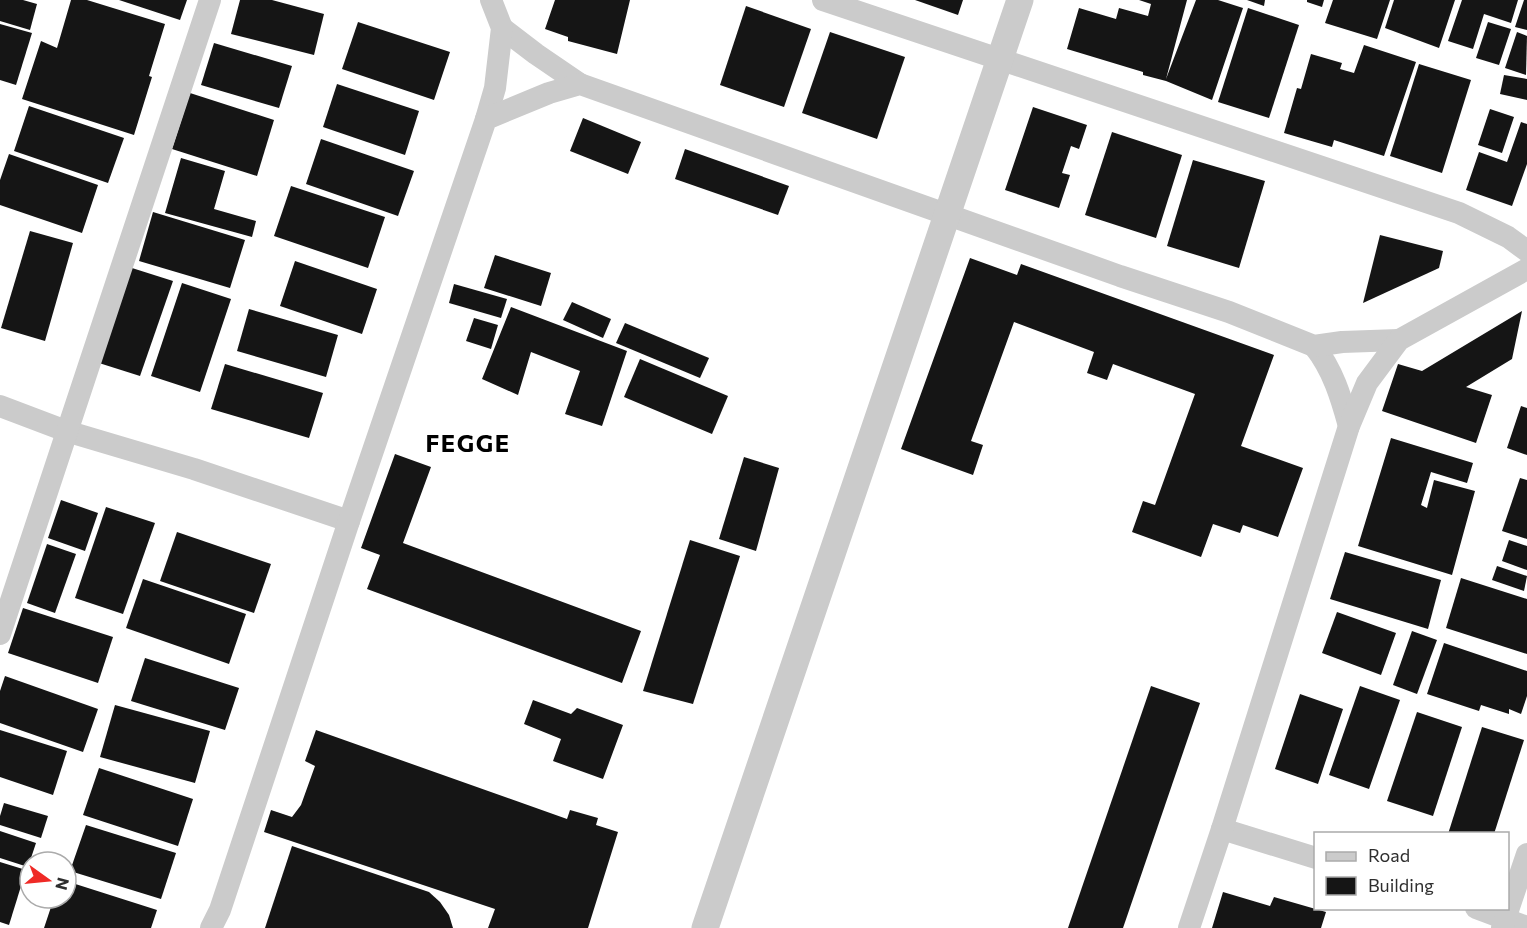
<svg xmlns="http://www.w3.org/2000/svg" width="1527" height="928" viewBox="0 0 1527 928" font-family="Commissioner,sans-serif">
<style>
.building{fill:#151515}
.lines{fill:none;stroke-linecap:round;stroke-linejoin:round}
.minor{stroke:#cbcbcb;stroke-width:22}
.tertiary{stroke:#cbcbcb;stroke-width:27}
.labels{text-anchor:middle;stroke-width:6;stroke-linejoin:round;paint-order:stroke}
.district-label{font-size:24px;font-weight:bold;letter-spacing:1.5px;fill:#000;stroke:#fff}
</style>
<rect width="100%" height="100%" fill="#fff"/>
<!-- building -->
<g class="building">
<polygon points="0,0 23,0 37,4 30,30 0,21"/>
<polygon points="71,0 87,0 165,24 149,76 152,77 134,135 22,99 41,41 57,48"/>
<polygon points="119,0 187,0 180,20"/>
<polygon points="240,0 272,0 324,14 314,55 231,34"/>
<polygon points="555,0 630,0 617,54 568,41 568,37 545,29"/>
<polygon points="915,0 963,0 958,15"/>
<polygon points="1139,0 1187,0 1166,79 1196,0 1218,0 1243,8 1212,100 1166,81 1143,75 1143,72 1067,49 1079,8 1116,19 1119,8 1148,16 1151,4"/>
<polygon points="1247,0 1265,0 1264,6"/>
<polygon points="1307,0 1324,0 1322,7 1307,2"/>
<polygon points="1333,0 1390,0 1377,39 1325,23"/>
<polygon points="1394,0 1455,0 1439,48 1385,28"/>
<polygon points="1462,0 1518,0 1511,23 1484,14 1473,49 1448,41"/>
<polygon points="1524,0 1527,0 1527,30 1515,27"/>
<polygon points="746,6 811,29 784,107 720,85"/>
<polygon points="1248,8 1299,25 1269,118 1218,102"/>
<polygon points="358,22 450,52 434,100 342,69"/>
<polygon points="1488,22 1511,29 1499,65 1476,58"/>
<polygon points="0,24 32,33 16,85 0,80"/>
<polygon points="830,32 905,57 877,139 802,113"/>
<polygon points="1517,32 1527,36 1526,75 1505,68"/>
<polygon points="214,43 292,66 279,108 201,85"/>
<polygon points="1364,45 1416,62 1384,156 1334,140 1332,147 1284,133 1297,88 1301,89 1311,54 1342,63 1340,69 1354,73"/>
<polygon points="1419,64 1471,80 1442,173 1390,156"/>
<polygon points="1504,75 1527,79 1527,100 1500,94"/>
<polygon points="337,84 419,111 405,155 323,127"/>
<polygon points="190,93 274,120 257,176 172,149"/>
<polygon points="29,106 124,138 108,183 14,151"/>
<polygon points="1033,107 1087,125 1079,149 1071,146 1062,173 1070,175 1059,208 1005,190"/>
<polygon points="1490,109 1514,117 1502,153 1478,145"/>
<polygon points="583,118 641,142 628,174 570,151"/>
<polygon points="1521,122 1527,124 1527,164 1512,206 1466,190 1479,152 1507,162"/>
<polygon points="1112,132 1182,155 1156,238 1085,215"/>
<polygon points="321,139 414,171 398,216 306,184"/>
<polygon points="685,149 789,186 778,215 675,179"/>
<polygon points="9,154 98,185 82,233 0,205 0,180"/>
<polygon points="181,158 225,171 214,209 256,221 252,237 165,213"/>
<polygon points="1193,160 1265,181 1239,268 1167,246"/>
<polygon points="291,186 385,217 368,268 274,236"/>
<polygon points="153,212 245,240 230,288 139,261"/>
<polygon points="30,231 73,243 45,341 1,328"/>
<polygon points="1380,235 1443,251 1439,268 1363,303"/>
<polygon points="495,255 551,273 541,306 484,288"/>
<polygon points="970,258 1017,275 1021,264 1274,355 1241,446 1303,468 1278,537 1243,525 1240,533 1213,524 1201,557 1132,532 1143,501 1155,505 1195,394 1113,364 1107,380 1087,373 1094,352 1014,322 971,441 983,445 973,475 901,449"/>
<polygon points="295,261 377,289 362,334 280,306"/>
<polygon points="132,268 173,281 140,376 99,363"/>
<polygon points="182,283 231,299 200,392 151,376"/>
<polygon points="454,284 507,299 501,318 449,303"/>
<polygon points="572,302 611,319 603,338 563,320"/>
<polygon points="511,307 627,351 602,426 565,414 580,371 531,352 518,395 482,379"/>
<polygon points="249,309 338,335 326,377 237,351"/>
<polygon points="1522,311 1512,359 1466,387 1492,395 1476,443 1382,411 1398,364 1422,371"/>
<polygon points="474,318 498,325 491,349 466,341"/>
<polygon points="625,323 709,358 700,378 616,343"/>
<polygon points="640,359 728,396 712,434 624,397"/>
<polygon points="225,364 323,393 309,438 211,409"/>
<polygon points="1521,406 1527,408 1527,455 1507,448"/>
<polygon points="1391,438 1473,463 1467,483 1431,472 1421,505 1427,508 1434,480 1475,491 1452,575 1358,546"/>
<polygon points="395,454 431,467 403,543 641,631 622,683 367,589 380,555 361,548"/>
<polygon points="744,457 779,468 756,551 719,539"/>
<polygon points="1520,478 1527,480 1527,539 1502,531"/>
<polygon points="61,500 98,513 85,551 48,538"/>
<polygon points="106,507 155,523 123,614 75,598"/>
<polygon points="177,532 271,564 254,613 160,581"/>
<polygon points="690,540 740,556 693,704 643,691"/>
<polygon points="1509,540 1527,546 1527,570 1502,561"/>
<polygon points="47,544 76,554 55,613 27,603"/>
<polygon points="1345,552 1441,580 1428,629 1330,599"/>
<polygon points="1497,566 1527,576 1524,591 1492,580"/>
<polygon points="1461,578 1527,599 1527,654 1446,628"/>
<polygon points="143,579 246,614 229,664 126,628"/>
<polygon points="23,608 113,637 98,683 8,653"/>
<polygon points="1337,612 1396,633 1381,675 1322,653"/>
<polygon points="1412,631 1437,640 1417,694 1393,685"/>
<polygon points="1444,643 1527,671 1527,696 1521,714 1509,709 1509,714 1481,705 1479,711 1427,694"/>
<polygon points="145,658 239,688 225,730 131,701"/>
<polygon points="5,676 98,709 83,752 0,723 0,691"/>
<polygon points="1151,686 1200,703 1123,928 1068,928"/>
<polygon points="1360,686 1400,700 1369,789 1329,775"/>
<polygon points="1300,694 1343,709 1318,784 1275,769"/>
<polygon points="533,700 571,714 577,708 623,725 603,779 553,761 561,739 524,724"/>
<polygon points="115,705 210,731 195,783 100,757"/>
<polygon points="1417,712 1462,727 1433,816 1387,801"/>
<polygon points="1482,727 1524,740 1494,834 1448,834"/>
<polygon points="0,730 67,751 53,795 0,777"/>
<polygon points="316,730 567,819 570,810 598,818 596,825 618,832 588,928 488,928 495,909 264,832 271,810 292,817 301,805 315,766 305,761"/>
<polygon points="99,768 193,799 178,846 83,815"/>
<polygon points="4,803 48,816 41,838 0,825 0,816"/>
<polygon points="86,825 176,853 161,899 70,871"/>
<polygon points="0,831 36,843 28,867 0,858"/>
<polygon points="292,846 429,892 440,902 449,915 453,928 265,928"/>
<polygon points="0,862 26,870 9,925 0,922"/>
<polygon points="66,881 157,910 151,928 44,928 54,898 66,898"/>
<polygon points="1223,892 1270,906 1274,897 1326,912 1321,928 1212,928"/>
</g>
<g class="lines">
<!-- minor -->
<g class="minor">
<polyline points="823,0 1459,213 1508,237 1527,251"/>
<polyline points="502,28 536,54 580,84"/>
<polyline points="486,119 495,88 502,28 491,0"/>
<path d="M 1314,346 C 1333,370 1341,397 1349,426"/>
<polyline points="0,406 66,431 194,469 349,521"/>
<polyline points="0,634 210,0"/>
<polyline points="1222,829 1316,858"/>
<polyline points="1476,908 1527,927"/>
<polyline points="211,928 220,910 349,521 486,119 549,93 580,84 1120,276 1229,312 1314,346 1342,342 1399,340"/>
<polyline points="1189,928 1222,829 1349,426 1367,383 1399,340 1527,269"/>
<polyline points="1502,928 1527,854"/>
</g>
<!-- tertiary -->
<polyline class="tertiary" points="705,928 1020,0"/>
</g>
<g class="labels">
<!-- district labels -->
<g class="district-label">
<text x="468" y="452">FEGGE</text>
</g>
</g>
<!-- legend -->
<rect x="1314" y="832" width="195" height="78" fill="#ffffff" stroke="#ababab" stroke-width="1.5"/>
<rect x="1326" y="852" width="30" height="9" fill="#cbcbcb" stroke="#ababab" stroke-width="1.5"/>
<text x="1368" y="862" font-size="18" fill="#2e2e2e">Road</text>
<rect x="1326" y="877" width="30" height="18" fill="#151515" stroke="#ababab" stroke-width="1.5"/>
<text x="1368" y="892" font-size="18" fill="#2e2e2e">Building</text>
<!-- north arrow -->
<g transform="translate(48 880) rotate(105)"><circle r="28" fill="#ffffff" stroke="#ababab" stroke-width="1.5"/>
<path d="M0-4.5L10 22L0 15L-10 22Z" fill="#ef2a26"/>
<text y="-9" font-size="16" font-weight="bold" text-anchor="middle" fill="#2e2e2e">N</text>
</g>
</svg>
